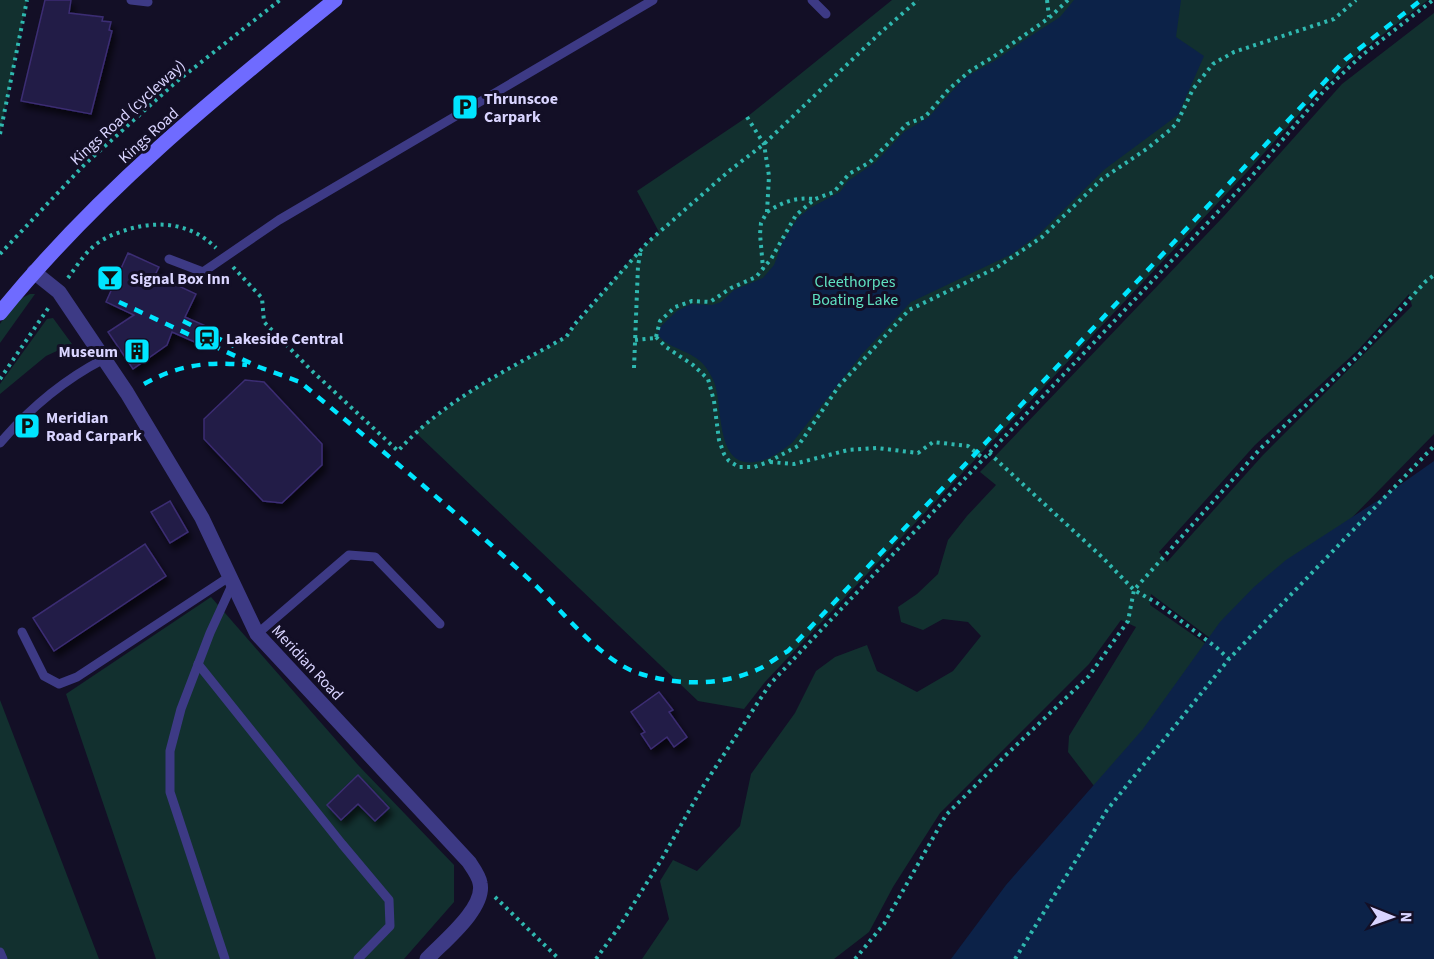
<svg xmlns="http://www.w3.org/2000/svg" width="1434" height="959" viewBox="0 0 1434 959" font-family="'Source Sans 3',sans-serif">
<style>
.green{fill:#12302f;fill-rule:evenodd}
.water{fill:#0c2248}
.building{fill:#241b47;stroke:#3b2d73;stroke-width:1.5;filter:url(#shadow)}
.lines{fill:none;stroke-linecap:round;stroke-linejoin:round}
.path{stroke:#2fb8b0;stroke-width:4;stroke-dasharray:3 4.5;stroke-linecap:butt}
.lane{stroke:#3d3a85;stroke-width:9}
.street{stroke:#3d3a85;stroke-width:15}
.secondary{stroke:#6f6bff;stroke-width:15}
.rail{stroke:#00e5ff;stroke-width:4.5;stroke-dasharray:9 8;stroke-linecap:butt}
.labels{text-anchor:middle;stroke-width:6;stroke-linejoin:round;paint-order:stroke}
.poi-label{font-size:16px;font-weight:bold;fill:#d9d4ff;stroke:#130f26;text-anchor:start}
.street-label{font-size:16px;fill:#d9d4ff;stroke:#130f26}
.park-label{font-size:16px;fill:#5fe0c0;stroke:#130f26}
</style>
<defs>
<filter id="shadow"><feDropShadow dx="3.5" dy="6" stdDeviation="3" flood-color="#0009"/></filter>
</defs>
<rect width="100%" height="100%" fill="#130f26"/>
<!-- green -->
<g class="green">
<polygon points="0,0 27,0 0,134"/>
<polygon points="892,0 1428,0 1359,53 1321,90 1246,173 765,682 744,709 698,701 415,432 471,391 566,337 631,259 659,232 637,191 747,117"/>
<path d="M 1434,13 L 1434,434 L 1285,586 L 1222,647 L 1151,594 L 1150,605 L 1212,648 L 1101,795 L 1068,752 L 1069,736 L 1136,627 L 1121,620 L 1089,664 L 940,813 L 893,887 L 869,932 L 834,959 L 642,959 L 669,919 L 660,881 L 673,860 L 697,871 L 740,826 L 751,774 L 795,713 L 816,671 L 835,657 L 867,645 L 877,671 L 917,692 L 953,671 L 981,636 L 968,622 L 943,619 L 923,630 L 901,622 L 898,607 L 917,594 L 938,574 L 948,540 L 967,516 L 996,485 L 980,472 L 1224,216 L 1342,84 ZM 1409,294 L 1412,306 L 1263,455 L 1167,562 L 1159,552 L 1255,445 L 1359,349 Z"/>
<polygon points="30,294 35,294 0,343 0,324 14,302"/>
<polygon points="53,318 72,344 46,356 0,394 0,384 47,319"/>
<polygon points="211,597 358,765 454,865 454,902 404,959 156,959 66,694"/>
<polygon points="0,700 99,959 0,959"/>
</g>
<!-- water -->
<g class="water">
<path d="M 1074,0 L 1181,0 L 1176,37 L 1204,56 L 1178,115 L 1105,169 L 1038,235 L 1012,254 L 911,302 L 862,354 L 792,443 C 780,452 770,460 755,462 C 716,468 723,410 715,385 C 714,380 710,374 707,369 C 695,350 671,351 658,335 L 659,328 L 677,311 L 691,304 L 712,305 L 721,302 L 734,290 L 763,278 L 774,265 L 783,241 L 798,218 L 810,208 L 840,192 L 848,181 L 876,162 L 904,132 L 929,117 L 964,78 L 996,60 L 1023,41 L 1060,17 Z"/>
<polygon points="1434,461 1434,959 951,959 1006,885 1143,729 1220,622 1254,587 1286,560 1377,501"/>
</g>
<!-- building -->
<g class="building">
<polygon points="45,0 71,0 69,13 103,17 102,21 111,22 109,30 112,31 91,114 21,101"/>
<polygon points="128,253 159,267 155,275 196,294 185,317 206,326 197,343 172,332 167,345 133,369 108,332 134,315 106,302"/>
<polygon points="245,380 264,382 322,444 322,465 282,503 263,501 204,439 204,419"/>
<polygon points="170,501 188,532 170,543 151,512"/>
<polygon points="145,544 166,576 54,651 33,618"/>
<polygon points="659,692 673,710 669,712 687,737 674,747 667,737 651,749 641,734 645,732 631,712"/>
<polygon points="358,775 389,808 375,821 358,804 341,820 327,805"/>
</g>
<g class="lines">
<!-- path -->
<g class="path">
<polyline points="1047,0 1049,17"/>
<polyline points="747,117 764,144 769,176 767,212 761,223 760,234 763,268"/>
<polyline points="0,134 27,0"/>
<path d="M 767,212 C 783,202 795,197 814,199"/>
<polyline points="0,254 85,164 176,82 280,0"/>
<path d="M 233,267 L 262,298 L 264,322 L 311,370 L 398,451 C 444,400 507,370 566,337 L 575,324 L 647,243 L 729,171 L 764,144 L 879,34 L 918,0"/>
<path d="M 68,278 C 76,267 84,254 95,245 C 105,237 117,233 129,229 C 161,220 192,224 216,248"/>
<polyline points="656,337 666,347 693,365 708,379 714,401 719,440 724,454 729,461 739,467 754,467 768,462 798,446 839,386 909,310 996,268 1042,237 1102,179 1148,148 1170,130 1177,123 1193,89 1213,64 1234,52 1334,19 1356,0"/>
<polyline points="656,337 660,321 675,307 692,301 710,302 731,288 756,277 771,259 796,215 815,199 834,192 849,174 870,162 907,124 925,117 949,89 970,71 993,57 1049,18 1068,0"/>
<polyline points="635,340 655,338"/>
<polyline points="634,368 638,266 641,249"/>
<polyline points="0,379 49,307"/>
<polyline points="989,453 1102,557 1134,590 1157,603 1217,648 1229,659"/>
<polyline points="770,462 794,464 848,450 877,448 918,453 933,442 968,446 984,459"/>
<polyline points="495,897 559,959"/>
<polyline points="596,959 619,927 660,862 702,788 770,684 1251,177 1323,92 1361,56 1433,0"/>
<polyline points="855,959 884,924 946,815 1007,754 1089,676 1128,621 1134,590 1261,448 1358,356 1425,282 1434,275"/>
<polyline points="1015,959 1107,810 1229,659 1434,446"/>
</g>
<!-- lane -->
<g class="lane">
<polyline points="131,0 148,2"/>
<polyline points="812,0 826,14"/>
<polyline points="169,259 203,272 279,220 653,0"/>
<path d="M 0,443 C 30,408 63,380 104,359"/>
<polyline points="22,632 44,676 59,684 77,677 229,577"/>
<polyline points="257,634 349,555 375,557 440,624"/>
<polyline points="198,664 342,844 389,900 390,926 358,959"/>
<polyline points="0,952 3,959"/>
<polyline points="225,959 170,792 170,751 181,709 210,633 232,585"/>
</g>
<!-- street -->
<path class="street" d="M 34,272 L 59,292 L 127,393 L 202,518 L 257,634 L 469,862 C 473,868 479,876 480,883 C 486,908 443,942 427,959"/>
<!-- secondary -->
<path class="secondary" d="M 0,313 C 96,194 216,96 335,0"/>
<!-- rail -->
<g class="rail">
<path d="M 119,302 L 259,367 L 300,382 C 378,447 456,512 531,581 C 560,608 602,663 641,674 C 681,686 723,686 761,668 C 770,663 779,656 788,651 L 976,453 L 1345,60 L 1421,0"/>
<polyline points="183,321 234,346"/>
<path d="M 144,384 C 178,365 208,361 247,365"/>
</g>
</g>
<!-- icons -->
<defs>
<symbol id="parking-square" viewBox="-11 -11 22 22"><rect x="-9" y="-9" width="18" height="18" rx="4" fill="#00e5ff" stroke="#130f26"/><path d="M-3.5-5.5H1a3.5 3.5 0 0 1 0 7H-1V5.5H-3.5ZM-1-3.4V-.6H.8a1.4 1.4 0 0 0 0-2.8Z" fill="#111"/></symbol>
<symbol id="bar-square" viewBox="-11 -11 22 22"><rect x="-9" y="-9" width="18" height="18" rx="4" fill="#00e5ff" stroke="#130f26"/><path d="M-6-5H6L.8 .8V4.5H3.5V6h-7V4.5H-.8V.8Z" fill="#111"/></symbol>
<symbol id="station-square" viewBox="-11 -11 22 22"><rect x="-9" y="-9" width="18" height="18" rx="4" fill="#00e5ff" stroke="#130f26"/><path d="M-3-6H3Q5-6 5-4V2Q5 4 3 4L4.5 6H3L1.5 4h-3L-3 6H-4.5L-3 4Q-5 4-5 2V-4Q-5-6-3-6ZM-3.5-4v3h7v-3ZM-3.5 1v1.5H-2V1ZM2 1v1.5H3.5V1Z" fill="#111"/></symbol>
<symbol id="building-square" viewBox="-11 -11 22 22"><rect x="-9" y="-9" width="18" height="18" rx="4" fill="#00e5ff" stroke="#130f26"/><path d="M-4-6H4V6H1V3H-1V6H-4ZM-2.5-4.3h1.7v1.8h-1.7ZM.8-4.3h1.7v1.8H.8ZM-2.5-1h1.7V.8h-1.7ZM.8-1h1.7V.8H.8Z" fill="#111"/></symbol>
</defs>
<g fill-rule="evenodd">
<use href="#parking-square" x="450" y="92" width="30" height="30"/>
<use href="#bar-square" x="95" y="263" width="30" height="30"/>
<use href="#station-square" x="192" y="323" width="30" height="30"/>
<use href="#building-square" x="122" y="336" width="30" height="30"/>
<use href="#parking-square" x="12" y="411" width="30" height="30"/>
</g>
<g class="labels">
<!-- poi labels -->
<g class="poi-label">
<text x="484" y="104">Thrunscoe<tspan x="484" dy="18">Carpark</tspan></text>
<text x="130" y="284">Signal Box Inn</text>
<text x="226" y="344">Lakeside Central</text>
<text x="118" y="357" text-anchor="end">Museum</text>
<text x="46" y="423">Meridian<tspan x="46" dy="18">Road Carpark</tspan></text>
</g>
<!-- street labels -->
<g class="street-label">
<text transform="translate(127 112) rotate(-42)" y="6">Kings Road (cycleway)</text>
<text transform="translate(148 135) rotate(-42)" y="6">Kings Road</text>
<text transform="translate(308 662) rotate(47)" y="6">Meridian Road</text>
</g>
<!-- park labels -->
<g class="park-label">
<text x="855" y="287">Cleethorpes<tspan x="855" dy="18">Boating Lake</tspan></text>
</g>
</g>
<!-- north arrow -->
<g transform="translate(1392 917) rotate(91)" stroke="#130f26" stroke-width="4.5" paint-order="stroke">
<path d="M0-4.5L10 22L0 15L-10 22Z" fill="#d9d4ff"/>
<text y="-9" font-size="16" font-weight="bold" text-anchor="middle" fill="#d9d4ff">N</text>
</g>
</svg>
